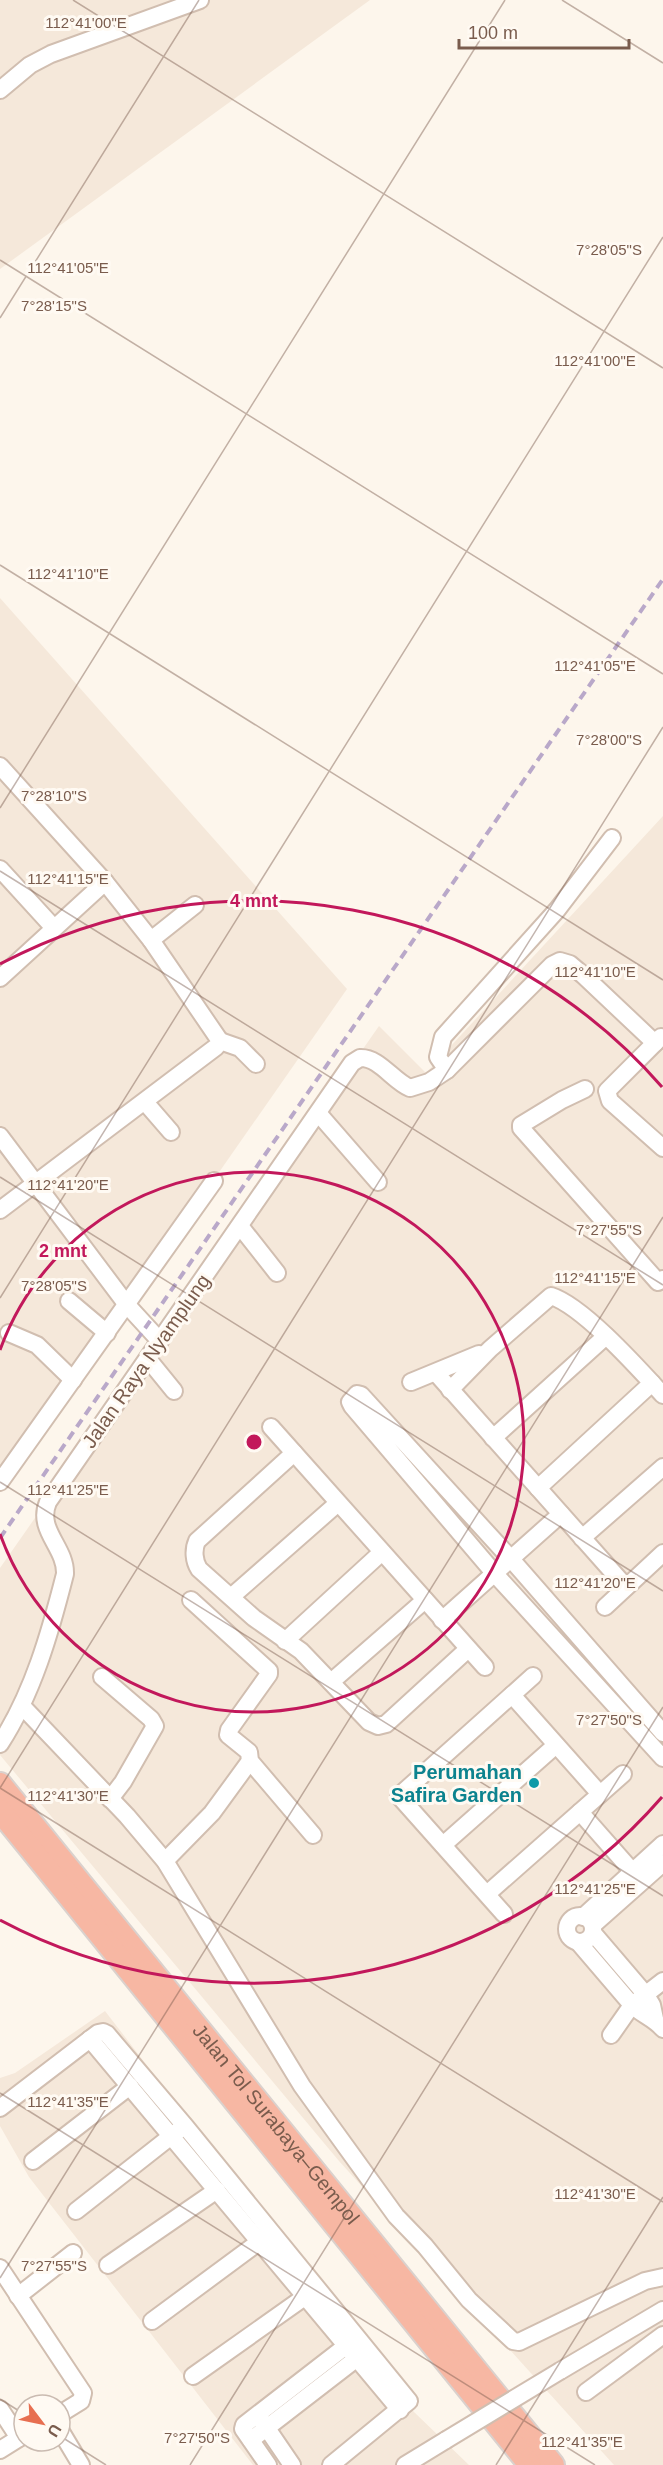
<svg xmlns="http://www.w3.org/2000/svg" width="663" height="2465" viewBox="0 0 663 2465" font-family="Arial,sans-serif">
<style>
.residential{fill:#f5e8da}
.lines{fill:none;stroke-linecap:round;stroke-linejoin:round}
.minor-casing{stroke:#d1beb0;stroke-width:20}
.highway-casing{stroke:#dad1cd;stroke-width:26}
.minor{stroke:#fff;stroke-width:16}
.highway{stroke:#f7b7a3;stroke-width:22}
.rail{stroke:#b9a8c9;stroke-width:4;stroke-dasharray:9 6;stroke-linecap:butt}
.minor-bridge-casing{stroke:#d1beb0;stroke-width:20;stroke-linecap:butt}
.minor-bridge{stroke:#fff;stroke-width:16}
.ticks{fill:none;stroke:#7a5c4d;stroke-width:1.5;stroke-opacity:0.45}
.ring{fill:none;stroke:#c2185b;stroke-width:3}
.culture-dot{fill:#0f9aa8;stroke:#fffaf3;stroke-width:2}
.labels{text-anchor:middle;stroke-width:6;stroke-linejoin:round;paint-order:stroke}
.street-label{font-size:20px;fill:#7a5c4d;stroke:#fffaf3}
.culture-label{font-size:20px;font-weight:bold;fill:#0d838f;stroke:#fffaf3;text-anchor:end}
.ticks-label{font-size:15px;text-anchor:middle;fill:#7a5c4d;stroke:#fffaf3;stroke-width:6;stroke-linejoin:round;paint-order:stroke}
.centre{fill:#c2185b;stroke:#fffaf3;stroke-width:3}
.ring-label{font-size:18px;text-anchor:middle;font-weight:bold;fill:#c2185b;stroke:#fffaf3;stroke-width:6;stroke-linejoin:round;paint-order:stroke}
</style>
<rect width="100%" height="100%" fill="#fdf6ec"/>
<!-- residential -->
<g class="residential">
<polygon points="0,0 370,0 0,269"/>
<polygon points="0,598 347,989 0,1486"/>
<polygon points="663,816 663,2465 614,2465 339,2161 0,1755 0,1568 379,1026 426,1073"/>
<polygon points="105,2011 414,2412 469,2465 253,2465 29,2177 0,2126 0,2078 15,2073"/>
</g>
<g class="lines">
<defs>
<g id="minor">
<polyline points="0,90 30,65 51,54 200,0"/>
<polyline points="0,766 105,882 151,940 220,1041 216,1047 0,1210"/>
<polyline points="0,869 54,928"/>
<polyline points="151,940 195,905"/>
<polyline points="0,978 105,882"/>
<polyline points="661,1037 607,1091 610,1101 663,1148"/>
<polyline points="220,1041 240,1048 256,1064"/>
<polyline points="447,1070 438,1057 443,1037 557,910 612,838"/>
<polyline points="585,1089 562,1100 521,1125 521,1128 658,1282 663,1279"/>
<polyline points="145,1102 171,1132"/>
<polyline points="318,1113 378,1182"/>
<polyline points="0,1136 127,1305 160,1341"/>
<polyline points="240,1226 277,1273"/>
<polyline points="69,1301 107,1333"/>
<polyline points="9,1333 37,1345 73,1380"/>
<polyline points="148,1359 174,1391"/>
<polyline points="436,1373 626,1587"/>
<polyline points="411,1382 479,1354"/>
<path d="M 450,1390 L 490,1349 L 551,1296 C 583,1306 640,1370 663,1395"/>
<polyline points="271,1427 485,1667"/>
<polyline points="493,1438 606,1336"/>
<path d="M 294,1453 L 197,1541 C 193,1550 194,1561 199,1569 L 254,1618 L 301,1651 L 369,1722 L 378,1726 L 386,1724 L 468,1649"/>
<polyline points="0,1482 214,1181"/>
<polyline points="538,1488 652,1383"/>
<polyline points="582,1538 663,1467"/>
<polyline points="231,1597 338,1503"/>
<polyline points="191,1600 269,1671 269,1674 229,1730 228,1735 249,1752 250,1761 313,1835"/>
<polyline points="605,1607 663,1553"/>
<polyline points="442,1620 561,1514"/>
<polyline points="285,1641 382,1552"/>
<polyline points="102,1677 151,1719 155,1726 123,1782 110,1799"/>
<polyline points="331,1682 425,1600"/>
<polyline points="512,1695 600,1794"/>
<polyline points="22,1706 127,1816 165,1861 302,2086 396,2216 425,2246 469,2300 513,2341 519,2342 645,2281 663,2277"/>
<polyline points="663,1733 511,1559 361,1395 357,1394 350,1402 352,1406 495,1574 663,1758"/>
<path d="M 0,1744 C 33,1693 50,1633 65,1574 C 66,1547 36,1530 48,1502 L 352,1063 L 360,1058 C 379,1057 393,1081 410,1088 L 429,1082 L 447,1070 L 552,965 L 560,961 L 570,964 L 583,975 L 655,1043"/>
<polyline points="580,1812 632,1871"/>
<polyline points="443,1845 556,1745"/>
<polyline points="165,1861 212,1813 250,1761"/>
<polyline points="487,1894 623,1774"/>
<polyline points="504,1914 399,1796 533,1676"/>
<circle cx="580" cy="1929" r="13"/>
<polyline points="583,1917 663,1844"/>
<polyline points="593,1925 663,1863"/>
<polyline points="593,1933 646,1995 652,2005 655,2019"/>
<path d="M 579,1943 L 632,2005 C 642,2015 654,2018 663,2029"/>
<polyline points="611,2035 632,2005 663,1981"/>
<polyline points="90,2039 400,2410"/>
<polyline points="0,2108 98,2033 103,2032 107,2034 185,2126 409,2401 331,2465"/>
<polyline points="33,2161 130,2086"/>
<polyline points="76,2211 179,2130"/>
<polyline points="108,2265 217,2190"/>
<polyline points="0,2268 83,2393 81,2401 60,2414"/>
<polyline points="18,2296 73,2253"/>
<polyline points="152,2321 267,2236"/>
<polyline points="560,2371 663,2310"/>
<polyline points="193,2376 306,2296"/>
<polyline points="586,2392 663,2335"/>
<polyline points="0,2409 19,2438"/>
<polyline points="262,2421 292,2465"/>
<polyline points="60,2430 81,2465"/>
<polyline points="251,2440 365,2352"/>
<polyline points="0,2450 24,2435"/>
<polyline points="268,2465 243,2429 244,2425 355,2339"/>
<polyline points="405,2465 446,2440"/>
</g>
<g id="highway">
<path id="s1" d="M 0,1784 L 553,2465"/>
<polyline points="0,1811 530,2465"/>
</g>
</defs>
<!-- minor casing -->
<use href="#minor" class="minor-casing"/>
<!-- highway casing -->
<use href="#highway" class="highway-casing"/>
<!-- minor -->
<use href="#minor" class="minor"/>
<!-- highway -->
<use href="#highway" class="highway"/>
<!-- rail -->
<polyline class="rail" points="0,1538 663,579"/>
<defs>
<polyline id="minor-bridge" points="446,2440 560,2371"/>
</defs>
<!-- minor-bridge casing -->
<use href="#minor-bridge" class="minor-bridge-casing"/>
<!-- minor-bridge -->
<use href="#minor-bridge" class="minor-bridge"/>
</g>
<!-- ticks -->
<path class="ticks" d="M 73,0 L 663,368M 562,0 L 663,63M 0,260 L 663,674M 0,318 L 199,0M 0,565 L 663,980M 0,808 L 505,0M 0,871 L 663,1285M 0,1177 L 663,1591M 0,1298 L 663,237M 0,1482 L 663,1896M 0,1788 L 663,2202M 0,1788 L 663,727M 0,2093 L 595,2465M 0,2278 L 663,1217M 0,2399 L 24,2414M 60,2436 L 106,2465M 190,2465 L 663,1707M 496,2465 L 663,2197"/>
<!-- distance rings -->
<g class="ring">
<path d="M0 1350A270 270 0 1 1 0 1534"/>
<path d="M662 1797A541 541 0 0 1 0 1920M0 964A541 541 0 0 1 662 1087"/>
</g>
<!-- markers -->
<circle class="culture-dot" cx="534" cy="1783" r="6"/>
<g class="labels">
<!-- street labels -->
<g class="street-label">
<text transform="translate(146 1361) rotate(-55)" y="7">Jalan Raya Nyamplung</text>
<text dy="7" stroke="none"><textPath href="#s1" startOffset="438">Jalan Tol Surabaya–Gempol</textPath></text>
</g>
<!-- culture labels -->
<g class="culture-label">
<text x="522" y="1779">Perumahan<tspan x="522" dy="23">Safira Garden</tspan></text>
</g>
</g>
<g class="ticks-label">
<text x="86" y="28">112°41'00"E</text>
<text x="609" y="255">7°28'05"S</text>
<text x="68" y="273">112°41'05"E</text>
<text x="54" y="311">7°28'15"S</text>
<text x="595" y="366">112°41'00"E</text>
<text x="68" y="579">112°41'10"E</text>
<text x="595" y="671">112°41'05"E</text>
<text x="609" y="745">7°28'00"S</text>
<text x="54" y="801">7°28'10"S</text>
<text x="68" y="884">112°41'15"E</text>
<text x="595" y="977">112°41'10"E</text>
<text x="68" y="1190">112°41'20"E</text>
<text x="609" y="1235">7°27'55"S</text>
<text x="595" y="1283">112°41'15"E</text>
<text x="54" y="1291">7°28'05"S</text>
<text x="68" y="1495">112°41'25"E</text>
<text x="595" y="1588">112°41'20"E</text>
<text x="609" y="1725">7°27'50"S</text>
<text x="68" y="1801">112°41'30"E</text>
<text x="595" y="1894">112°41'25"E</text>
<text x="68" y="2107">112°41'35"E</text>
<text x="595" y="2199">112°41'30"E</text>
<text x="54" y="2271">7°27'55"S</text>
<text x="197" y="2443">7°27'50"S</text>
<text x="582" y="2447">112°41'35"E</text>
</g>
<circle cx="254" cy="1442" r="9" class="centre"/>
<g class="ring-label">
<text x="254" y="907">4 mnt</text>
<text x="63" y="1257">2 mnt</text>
</g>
<!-- north arrow -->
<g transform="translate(42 2423) rotate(122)"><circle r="28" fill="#fffaf3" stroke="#cabbb1" stroke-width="1.5"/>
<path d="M0-4.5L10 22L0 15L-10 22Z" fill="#e76f51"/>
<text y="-9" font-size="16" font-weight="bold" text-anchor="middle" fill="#7a5c4d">U</text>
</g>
<!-- scale -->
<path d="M459 39v9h170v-9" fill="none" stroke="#7a5c4d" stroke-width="3"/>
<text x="468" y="39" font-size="18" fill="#7a5c4d" stroke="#fffaf3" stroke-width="4.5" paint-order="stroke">100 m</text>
</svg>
